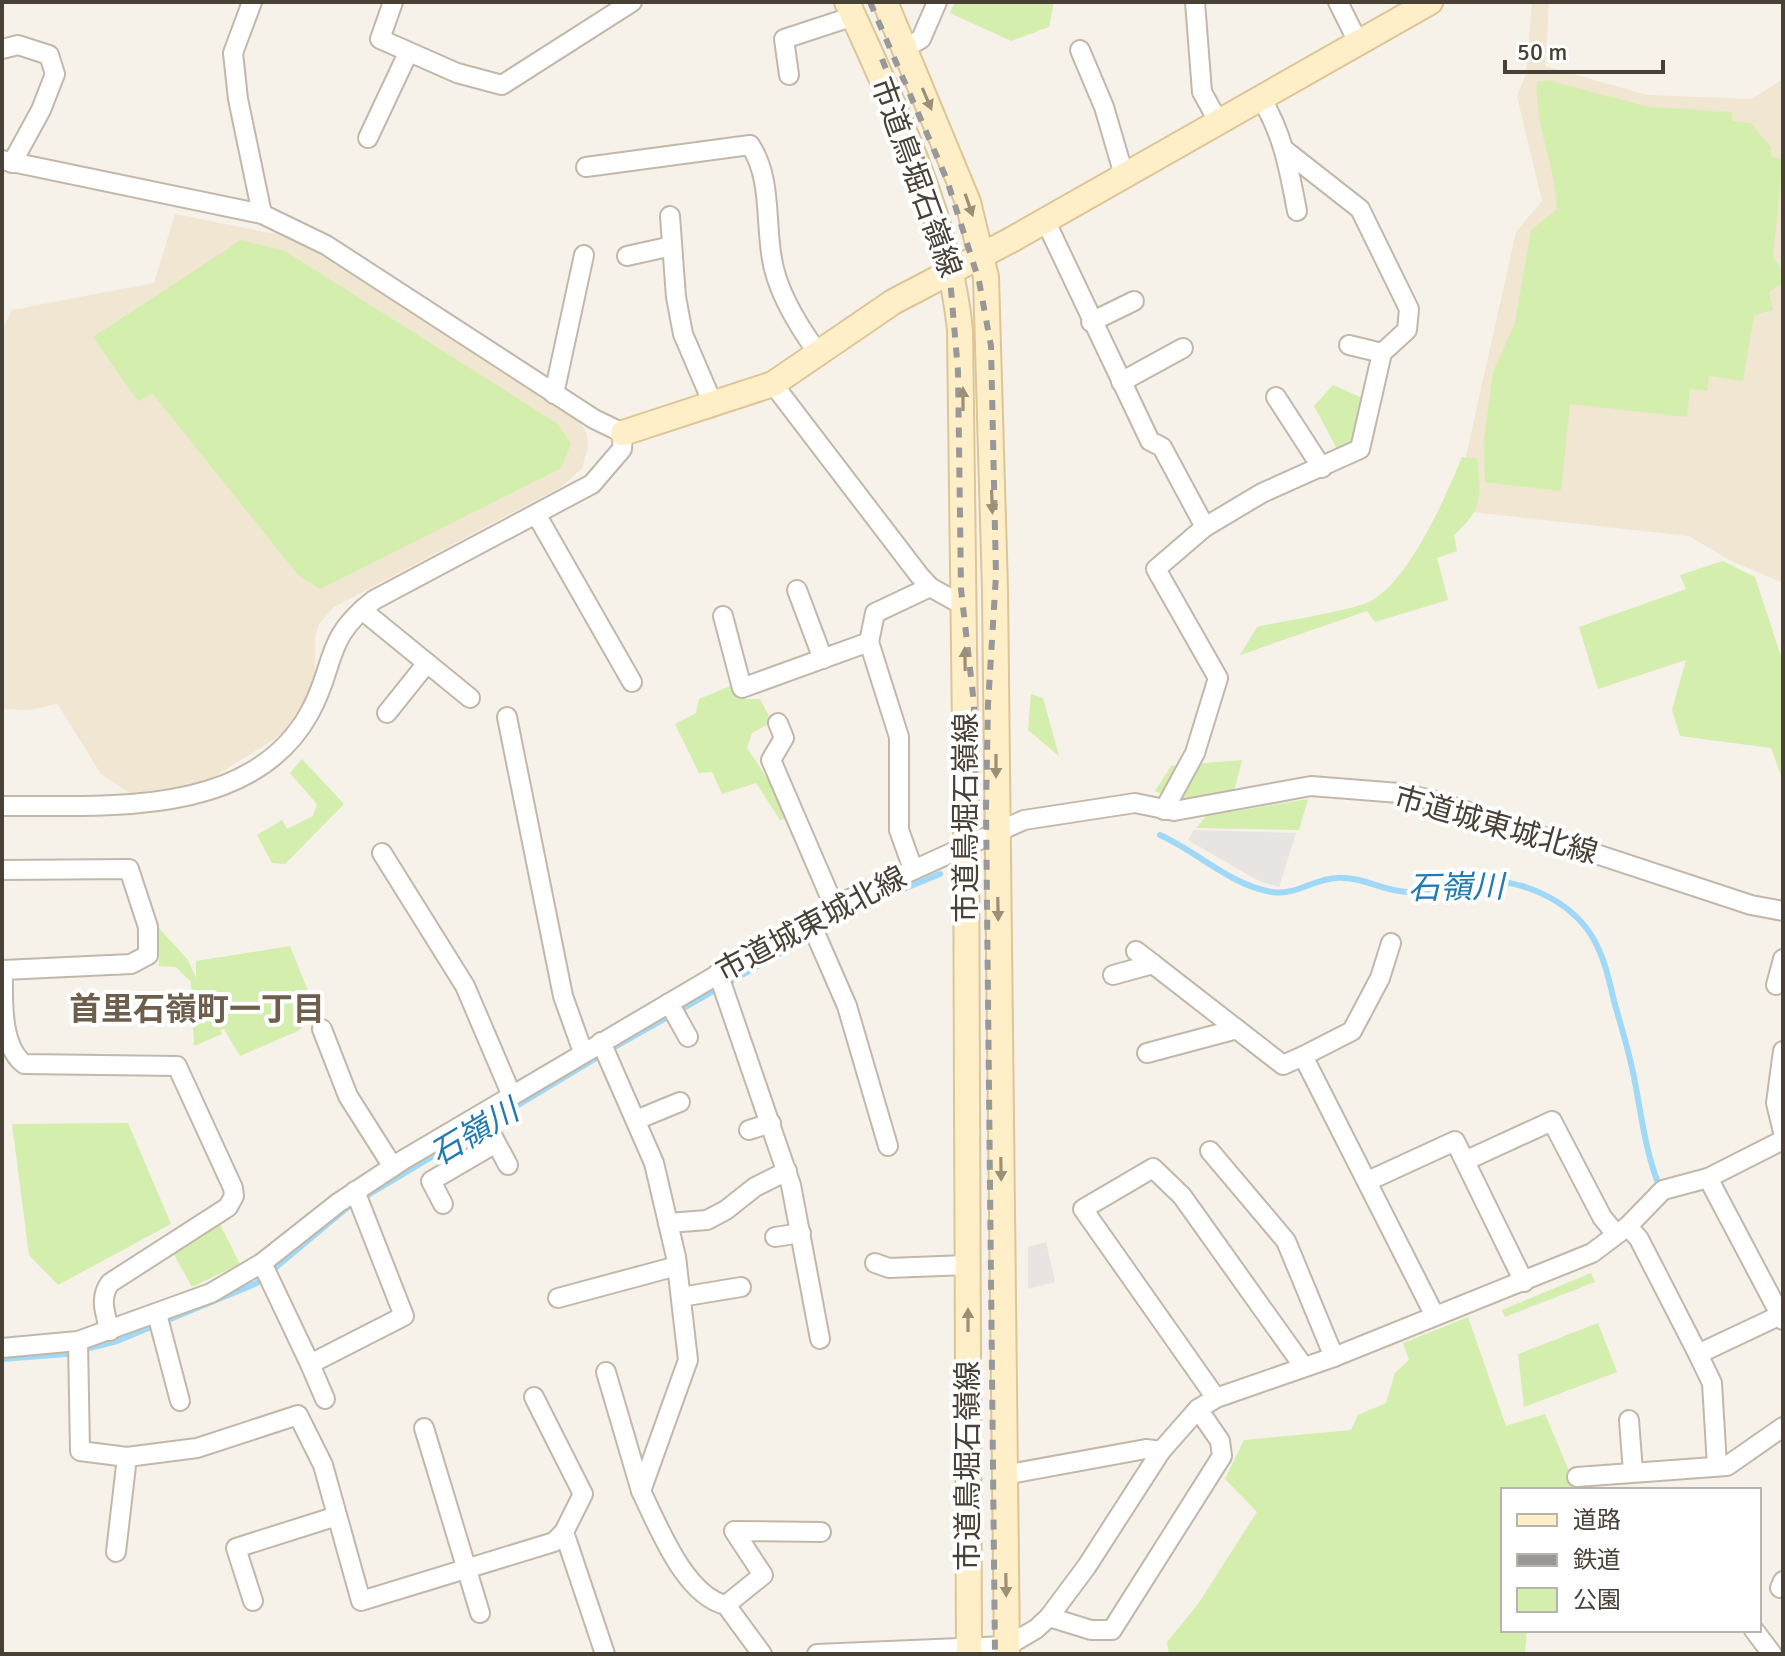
<svg xmlns="http://www.w3.org/2000/svg" width="1785" height="1656" viewBox="0 0 1785 1656" font-family="Signika,'Noto Sans JP',sans-serif">
<style>
.education{fill:#f0e6d1}
.green{fill:#d4eeae}
.parking{fill:#e7e4e1}
.lines{fill:none;stroke-linecap:round;stroke-linejoin:round}
.stream{stroke:#a0d8f8;stroke-width:6}
.street-casing{stroke:#c2b8aa;stroke-width:22}
.secondary-casing{stroke:#ddc696;stroke-width:28}
.street{stroke:#fff;stroke-width:18}
.secondary{stroke:#ffefc9;stroke-width:24}
.rail{stroke:#989898;stroke-width:6;stroke-dasharray:10 10;stroke-linecap:butt}
.oneway{fill:#9b8f78}
.labels{text-anchor:middle;stroke-width:8;stroke-linejoin:round;paint-order:stroke}
.street-label{font-size:30px;fill:#4a4136;stroke:#fff}
.water-label{font-size:32px;font-style:italic;fill:#217bb0;stroke:#fff}
.neighbourhood-label{font-size:32px;font-weight:bold;fill:#6e5f4c;stroke:#fff}
</style>
<rect width="100%" height="100%" fill="#f6f1e9"/>
<!-- education -->
<g class="education">
<polygon points="1532,2 1549,2 1545,66 1647,95 1752,99 1783,79 1783,583 1731,561 1689,536 1454,510 1516,232 1542,201 1517,96 1526,74"/>
<polygon points="175,214 294,238 579,419 587,435 588,447 582,468 561,487 334,607 319,624 315,637 315,683 306,705 284,733 202,784 130,793 101,774 57,703 32,710 2,709 2,330 12,310 154,283"/>
</g>
<!-- green -->
<g class="green">
<polygon points="955,2 1054,2 1049,27 1011,41 950,13"/>
<path d="M 1547,80 L 1649,107 L 1732,112 L 1733,121 L 1751,123 L 1771,148 L 1771,157 L 1783,159 L 1773,258 L 1780,266 L 1781,284 L 1769,292 L 1773,310 L 1754,315 L 1743,381 L 1709,376 L 1707,391 L 1690,389 L 1687,417 L 1570,404 L 1561,491 L 1485,482 L 1484,440 L 1493,372 L 1515,323 L 1531,230 L 1557,209 C 1556,166 1534,125 1537,82 Z"/>
<polygon points="241,240 285,251 558,424 571,444 561,468 320,589 299,576 153,394 138,401 93,337"/>
<polygon points="1333,385 1365,399 1354,444 1337,449 1314,406"/>
<path d="M 1462,457 L 1477,458 C 1481,496 1484,508 1454,535 L 1457,551 L 1437,558 L 1448,600 L 1375,622 L 1367,611 L 1240,655 L 1257,627 C 1282,621 1352,611 1371,601 C 1409,581 1446,496 1462,457 Z"/>
<polygon points="1723,561 1755,577 1783,662 1783,781 1771,748 1680,736 1672,710 1686,660 1598,689 1579,627 1686,589 1680,575"/>
<polygon points="730,686 738,699 760,699 772,722 752,733 747,748 771,784 787,818 780,820 756,783 722,794 712,772 699,773 675,724 696,713 699,699"/>
<polygon points="1031,694 1043,698 1059,756 1028,730"/>
<polygon points="302,759 344,804 285,864 272,863 257,835 282,820 287,829 313,816 317,804 290,773"/>
<polygon points="1242,760 1234,791 1180,803 1155,791 1171,766"/>
<polygon points="1308,799 1299,830 1196,828 1206,816"/>
<polygon points="158,927 188,960 196,978 196,961 290,946 315,1008 300,1030 240,1056 224,1029 220,1030 222,1034 194,1046 191,982 176,967 159,966"/>
<polygon points="128,1123 171,1224 58,1285 29,1255 12,1124"/>
<polygon points="220,1224 240,1264 192,1287 172,1251"/>
<polygon points="1591,1273 1595,1282 1505,1317 1502,1310"/>
<polygon points="1468,1317 1506,1426 1545,1414 1577,1490 1503,1490 1503,1630 1527,1630 1525,1654 1169,1654 1167,1642 1198,1604 1257,1512 1225,1479 1244,1440 1351,1430 1358,1415 1386,1403 1395,1373 1409,1360 1403,1343"/>
<polygon points="1598,1323 1617,1372 1524,1407 1518,1354"/>
</g>
<!-- parking -->
<g class="parking">
<polygon points="1194,830 1296,833 1279,887 1259,881 1188,840"/>
<polygon points="1046,1242 1055,1282 1028,1289 1028,1247"/>
</g>
<g class="lines">
<!-- stream -->
<g class="stream">
<path d="M 1160,835 C 1198,852 1230,885 1272,892 C 1295,896 1314,879 1336,878 C 1362,876 1382,891 1407,892 C 1429,892 1451,885 1473,882 C 1517,876 1570,899 1593,938 C 1604,957 1609,979 1614,1001 C 1621,1026 1629,1051 1634,1077 C 1641,1113 1645,1149 1658,1183"/>
<polyline points="2,1359 66,1354 117,1341 257,1283 348,1207 613,1048 867,904 940,874"/>
</g>
<defs>
<g id="street">
<polyline points="252,2 233,53 238,99 262,214"/>
<polyline points="393,2 380,39 457,73 502,85 632,2"/>
<polyline points="1195,2 1202,92 1218,121"/>
<polyline points="1338,2 1358,42"/>
<polyline points="905,48 921,39 937,2"/>
<polyline points="2,49 18,45 49,55 55,74 41,110 12,163"/>
<polyline points="1080,50 1104,107 1124,175"/>
<polyline points="789,75 784,39 854,16"/>
<path d="M 1261,98 C 1283,134 1289,169 1297,211"/>
<polyline points="368,138 408,53"/>
<path d="M 2,160 L 262,214 L 326,245 L 594,419 L 623,433 L 622,449 L 592,484 L 374,600 C 322,640 337,664 309,714 C 250,819 104,805 2,806"/>
<path d="M 586,167 L 750,145 C 772,178 765,221 772,259 C 777,291 799,327 818,353"/>
<polyline points="670,216 676,297 683,334 713,404"/>
<polyline points="1045,220 1150,441 1162,447 1205,527"/>
<polyline points="627,256 672,246"/>
<polyline points="1091,322 1134,301"/>
<polyline points="1349,345 1382,353"/>
<polyline points="1121,382 1183,348"/>
<polyline points="773,384 919,575 930,587 964,606"/>
<polyline points="554,394 584,255"/>
<polyline points="1276,397 1322,468"/>
<polyline points="536,514 632,682"/>
<polyline points="797,590 823,659"/>
<polyline points="362,610 470,698"/>
<polyline points="723,616 742,688 869,642"/>
<polyline points="387,713 427,663"/>
<polyline points="507,717 563,996 583,1052"/>
<polyline points="778,723 784,738 771,760 834,906"/>
<polyline points="1164,810 1195,753 1218,678 1156,569 1205,527 1262,493 1360,449 1382,353 1407,330 1409,309 1360,209 1286,151"/>
<polyline points="382,853 465,986 512,1096"/>
<polyline points="913,869 899,830 899,737 869,642 875,613 930,587"/>
<path d="M 2,870 L 129,869 L 148,927 L 148,955 L 131,964 L 3,970 C 3,999 0,1045 24,1064 L 177,1066 L 233,1188 L 234,1196 L 228,1207 L 110,1283 C 99,1298 105,1313 110,1331"/>
<polyline points="809,919 847,1006 888,1146"/>
<polyline points="1391,943 1380,978 1352,1031 1303,1056 1435,1316"/>
<polyline points="1136,951 1153,964"/>
<polyline points="718,973 791,1185 820,1339"/>
<polyline points="1113,975 1153,964 1283,1065 1303,1056"/>
<polyline points="1776,985 1783,959"/>
<polyline points="669,1003 688,1037"/>
<polyline points="322,1029 348,1096 393,1167"/>
<path d="M 601,1042 L 654,1163 L 676,1257 L 688,1360 L 641,1491 C 658,1526 685,1596 726,1605 L 762,1654"/>
<polyline points="1783,1051 1776,1103 1783,1132"/>
<polyline points="1147,1053 1237,1029"/>
<polyline points="481,1115 508,1165"/>
<polyline points="636,1120 680,1102"/>
<polyline points="749,1130 771,1123"/>
<polyline points="1210,1151 1286,1241 1334,1357"/>
<polyline points="1467,1160 1552,1121 1602,1217 1615,1233"/>
<polyline points="1708,1178 1783,1320"/>
<polyline points="1368,1181 1455,1141 1524,1282"/>
<polyline points="443,1204 431,1181 496,1143"/>
<polyline points="668,1223 707,1220 726,1210 755,1187 787,1171"/>
<polyline points="1628,1226 1639,1239 1698,1354 1783,1314"/>
<polyline points="775,1237 801,1233"/>
<polyline points="262,1263 310,1364 404,1316 355,1191"/>
<polyline points="875,1263 889,1268 967,1265"/>
<polyline points="681,1297 741,1287"/>
<polyline points="558,1298 677,1266"/>
<polyline points="157,1314 180,1401"/>
<polyline points="78,1341 80,1451 127,1457 197,1448 298,1415 323,1465 361,1601 554,1542 564,1532 583,1494 534,1397"/>
<polyline points="2,1348 78,1341 211,1293 262,1263 338,1203 403,1160 834,906 1024,820 1135,803 1174,811 1311,786 1399,793 1432,800 1751,905 1783,911"/>
<polyline points="1698,1354 1712,1383 1717,1466"/>
<polyline points="310,1364 325,1399"/>
<polyline points="606,1372 641,1491"/>
<polyline points="1216,1398 1083,1209 1153,1168 1182,1196 1304,1367"/>
<polyline points="1629,1420 1633,1472"/>
<polyline points="424,1428 480,1613"/>
<polyline points="1004,1475 1146,1449 1161,1451 1198,1409 1216,1398 1334,1357 1592,1253 1628,1226 1663,1190 1708,1178 1783,1140"/>
<polyline points="1577,1477 1727,1466 1783,1427"/>
<polyline points="564,1532 605,1654"/>
<polyline points="116,1552 127,1457"/>
<polyline points="1780,1588 1783,1581"/>
<polyline points="253,1601 236,1548 337,1516"/>
<polyline points="726,1605 763,1575 734,1531 821,1532"/>
<polyline points="1049,1617 1091,1630 1112,1630 1222,1456 1220,1441 1198,1409"/>
<polyline points="1754,1630 1772,1654"/>
<polyline points="817,1654 1007,1646 1036,1629 1049,1617 1087,1566 1161,1451"/>
</g>
<g id="secondary">
<path d="M 847,2 C 893,103 949,219 960,330 L 966,805 L 969,1654"/>
<polyline points="885,2 968,202 986,277 995,590 1007,1654"/>
<polyline points="623,433 773,384 893,302 1011,240 1430,2"/>
</g>
</defs>
<!-- street casing -->
<use href="#street" class="street-casing"/>
<!-- secondary casing -->
<use href="#secondary" class="secondary-casing"/>
<!-- street -->
<use href="#street" class="street"/>
<!-- secondary -->
<use href="#secondary" class="secondary"/>
<!-- rail -->
<g class="rail">
<polyline points="870,2 947,180 979,281 991,346 996,575 988,705 986,808 995,1654"/>
<polyline points="882,59 928,173 950,278 958,371 961,589 974,704 975,802"/>
</g>
</g>
<!-- one-way arrows -->
<defs><path id="oneway-solid" d="M-6-.8H1V-3.2L6.5 0L1 3.2V.8H-6Z" transform="scale(2)"/></defs>
<g class="oneway">
<use href="#oneway-solid" transform="translate(927 99) rotate(67)"/>
<use href="#oneway-solid" transform="translate(969 205) rotate(71)"/>
<use href="#oneway-solid" transform="translate(963 399) rotate(-90)"/>
<use href="#oneway-solid" transform="translate(992 502) rotate(88)"/>
<use href="#oneway-solid" transform="translate(965 659) rotate(-91)"/>
<use href="#oneway-solid" transform="translate(996 766) rotate(90)"/>
<use href="#oneway-solid" transform="translate(998 909) rotate(89)"/>
<use href="#oneway-solid" transform="translate(1001 1169) rotate(89)"/>
<use href="#oneway-solid" transform="translate(968 1320) rotate(-90)"/>
<use href="#oneway-solid" transform="translate(1006 1585) rotate(89)"/>
</g>
<g class="labels">
<!-- street labels -->
<g class="street-label">
<text transform="translate(916 177) rotate(70)" y="10">市道鳥堀石嶺線</text>
<text transform="translate(966 818) rotate(-90)" y="10">市道鳥堀石嶺線</text>
<text transform="translate(1496 825) rotate(16)" y="10">市道城東城北線</text>
<text transform="translate(811 924) rotate(-28)" y="10">市道城東城北線</text>
<text transform="translate(968 1466) rotate(-90)" y="10">市道鳥堀石嶺線</text>
</g>
<!-- water labels -->
<g class="water-label">
<text transform="translate(1456 887) rotate(-1)" y="11">石嶺川</text>
<text transform="translate(474 1132) rotate(-31)" y="11">石嶺川</text>
</g>
<!-- neighbourhood labels -->
<g class="neighbourhood-label">
<text x="197" y="1020">首里石嶺町一丁目</text>
</g>
</g>
<!-- border -->
<rect width="1785" height="1656" fill="none" stroke="#4a4136" stroke-width="8"/>
<!-- legend -->
<rect x="1501" y="1488" width="260" height="144" fill="#ffffff" stroke="#b7b3af" stroke-width="2"/>
<rect x="1517" y="1514" width="40" height="12" fill="#ffefc9" stroke="#b7b3af" stroke-width="2"/>
<text x="1573" y="1528" font-size="24" fill="#4a4136">道路</text>
<rect x="1517" y="1554" width="40" height="12" fill="#989898" stroke="#b7b3af" stroke-width="2"/>
<text x="1573" y="1568" font-size="24" fill="#4a4136">鉄道</text>
<rect x="1517" y="1588" width="40" height="24" fill="#d4eeae" stroke="#b7b3af" stroke-width="2"/>
<text x="1573" y="1608" font-size="24" fill="#4a4136">公園</text>
<!-- scale -->
<path d="M1505 60v12h158v-12" fill="none" stroke="#4a4136" stroke-width="4"/>
<text x="1517" y="60" font-size="24" fill="#4a4136" stroke="#ffffff" stroke-width="6" paint-order="stroke">50 m</text>
</svg>
